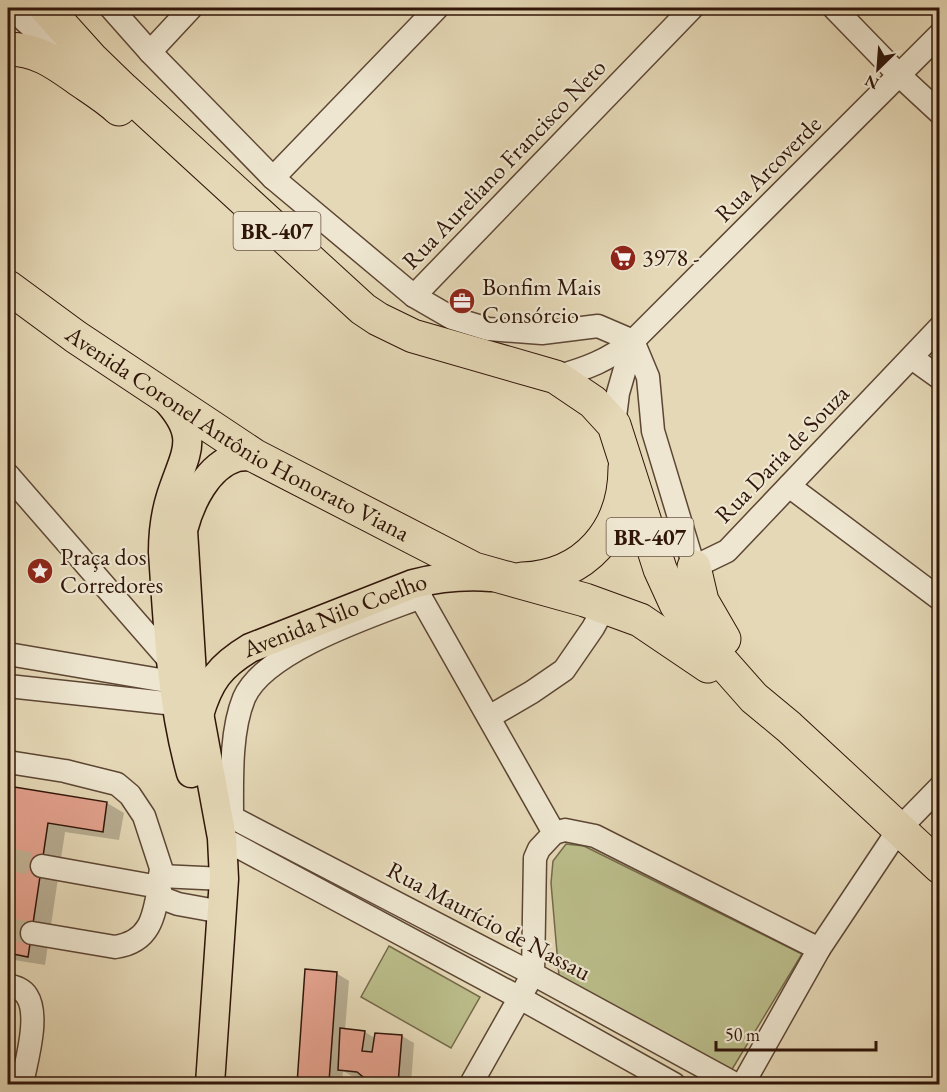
<svg xmlns="http://www.w3.org/2000/svg" width="947" height="1092" viewBox="0 0 947 1092" font-family="'EB Garamond',serif">
<style>
.green{fill:#babd8a;stroke:#75694a;stroke-width:1.5}
.shadow{fill:#0003}
.building{fill:#e3a18d;stroke:#301509;stroke-width:1.5}
.lines{fill:none;stroke-linecap:round;stroke-linejoin:round}
.minor-tunnel{stroke:#c1b193;stroke-width:22;stroke-dasharray:22 11;stroke-linecap:butt}
.minor-casing{stroke:#5d4634;stroke-width:25}
.major-casing{stroke:#301509;stroke-width:31}
.highway-casing{stroke:#301509;stroke-width:35}
.minor{stroke:#eee6d0;stroke-width:22}
.major{stroke:#e5d8b6;stroke-width:28}
.highway{stroke:#e5d8b6;stroke-width:33}
.labels{text-anchor:middle;stroke-width:4.5;stroke-linejoin:round;paint-order:stroke}
.shield{fill:#eee6d0;stroke:#695445;stroke-width:1.5}
.shield-label{font-size:22px;font-weight:bold;fill:#301509}
.street-label{font-size:24px;fill:#301509;stroke:#eee6d0}
.poi-label{font-size:24px;fill:#301509;stroke:#eee6d0;text-anchor:start}
</style>
<rect width="100%" height="100%" fill="#e5d8b6"/>
<filter id="stains"><feTurbulence type="fractalNoise" baseFrequency=".00333" numOctaves="4"/><feColorMatrix values="0 0 0 0 .2 0 0 0 0 .09 0 0 0 0 .02 0 0 0 .5 -.17"/></filter>
<radialGradient id="worn" r=".72"><stop offset=".6" stop-color="#630" stop-opacity="0"/><stop offset="1" stop-color="#630" stop-opacity=".3"/></radialGradient>
<!-- green -->
<g class="green">
<polygon points="566,844 584,846 802,954 731,1071 559,976 551,883 553,861"/>
<polygon points="389,946 480,997 451,1048 361,997"/>
</g>
<!-- shadow -->
<g class="shadow">
<polygon points="8,787 107,803 124,813 119,840 65,832 45,965 8,959"/>
<polygon points="306,971 336,973 349,981 345,1030 365,1032 376,1039 402,1036 414,1043 411,1084 365,1084 365,1078 352,1076 343,1071 342,1084 298,1084"/>
</g>
<!-- building -->
<g class="building">
<polygon points="8,786 107,802 103,832 48,823 28,957 8,953"/>
<polygon points="305,969 337,972 329,1082 361,1084 297,1084"/>
<polygon points="340,1028 365,1031 362,1051 372,1052 375,1033 402,1035 398,1084 364,1084 363,1077 357,1072 338,1070"/>
</g>
<g class="lines">
<!-- minor-tunnel -->
<g class="minor-tunnel">
<polyline points="8,859 42,866"/>
<polyline points="8,929 32,933"/>
</g>
<defs>
<g id="minor">
<polyline points="11,8 67,60"/>
<polyline points="111,8 150,52 273,178 414,296 452,318 488,329 542,333 598,326 633,341"/>
<polyline points="834,8 900,76 940,113"/>
<polyline points="150,52 191,8"/>
<polyline points="273,178 437,8"/>
<polyline points="414,296 692,8"/>
<polyline points="633,341 648,377 653,431 694,567 727,551 940,327"/>
<polyline points="912,358 940,378"/>
<path d="M 556,377 C 588,368 606,361 633,341 L 940,34"/>
<polyline points="614,425 618,393 633,341"/>
<polyline points="8,475 171,662"/>
<polyline points="789,486 940,599"/>
<polyline points="413,584 554,833 539,849 535,858 533,974 471,1084"/>
<polyline points="8,654 172,682"/>
<polyline points="8,686 175,704"/>
<polyline points="489,717 532,692 564,670 593,628 605,606"/>
<polyline points="8,762 65,771 117,784 130,795 144,816 161,868 159,887 162,898 178,904 222,912"/>
<polyline points="216,809 533,974 735,1084"/>
<path d="M 232,817 C 232,781 230,732 244,698 C 265,650 374,615 421,597"/>
<polyline points="554,833 565,830 595,836 819,949"/>
<polyline points="222,838 520,998 674,1084"/>
<polyline points="160,876 224,879"/>
<path d="M 32,933 L 115,947 C 150,942 154,917 159,887 L 42,866"/>
<path d="M 8,985 C 15,987 23,989 27,996 C 40,1016 26,1062 22,1084"/>
<polyline points="743,1084 819,949 899,829 940,787"/>
</g>
<g id="major">
<path d="M 165,398 C 202,438 185,452 171,496 C 165,515 163,533 163,552 C 168,627 171,701 191,773"/>
<path id="s1" d="M 199,715 C 209,681 220,666 250,648 L 413,584 C 440,577 463,575 491,577"/>
<path d="M 210,1084 L 224,879 L 222,838 L 192,675 L 183,530 C 190,503 207,466 237,457 C 242,456 250,456 255,456"/>
</g>
<g id="highway">
<polyline points="46,8 91,58 123,89 363,309 378,319 413,336 556,377 593,402 614,425 660,569 676,604 692,628 754,698 789,727 940,867"/>
<path d="M 8,49 C 38,49 57,64 81,81 C 94,90 107,98 119,109"/>
<path id="s2" d="M 8,287 L 76,337 L 255,456 L 474,569 L 585,600 L 640,620 L 708,666"/>
<polyline points="694,567 702,601 724,639"/>
<path d="M 522,579 C 585,577 625,530 625,468"/>
</g>
</defs>
<!-- minor casing -->
<use href="#minor" class="minor-casing"/>
<!-- major casing -->
<use href="#major" class="major-casing"/>
<!-- highway casing -->
<use href="#highway" class="highway-casing"/>
<!-- minor -->
<use href="#minor" class="minor"/>
<!-- major -->
<use href="#major" class="major"/>
<!-- highway -->
<use href="#highway" class="highway"/>
</g>
<!-- icons -->
<defs>
<symbol id="supermarket-disc" viewBox="-11 -11 22 22"><circle r="9.5" fill="#8f2418" stroke="#eee6d0"/><path d="M-6-5.5h2.5l.6 2H6L4.5 2H-2.5L-4.4-4H-6ZM-1.5 3.2a1.3 1.3 0 1 0 .1 0ZM3 3.2a1.3 1.3 0 1 0 .1 0Z" fill="#fff"/></symbol>
<symbol id="office-disc" viewBox="-11 -11 22 22"><circle r="9.5" fill="#8f2418" stroke="#eee6d0"/><path d="M-6-3h4V-5.5h4V-3h4V5H-6ZM-1-4.5V-3h2v-1.5ZM-6 0V1H6V0Z" fill="#fff"/></symbol>
<symbol id="sight-disc" viewBox="-11 -11 22 22"><circle r="9.5" fill="#8f2418" stroke="#eee6d0"/><path d="M0-6L1.8-2.2L6-1.7L2.9 1.2L3.7 5.4L0 3.3L-3.7 5.4L-2.9 1.2L-6-1.7L-1.8-2.2Z" fill="#fff"/></symbol>
</defs>
<g fill-rule="evenodd">
<use href="#supermarket-disc" x="608" y="243" width="30" height="30"/>
<use href="#office-disc" x="447" y="286" width="30" height="30"/>
<use href="#sight-disc" x="25" y="556" width="30" height="30"/>
</g>
<g class="labels">
<!-- shield labels -->
<g class="shield">
<rect x="233.5" y="212" width="87" height="38" rx="4.5"/>
<rect x="606.5" y="518" width="87" height="38" rx="4.5"/>
</g>
<g class="shield-label">
<text x="277" y="239">BR-407</text>
<text x="650" y="545">BR-407</text>
</g>
<!-- street labels -->
<g class="street-label">
<text transform="translate(504 164) rotate(-46)" y="8">Rua Aureliano Francisco Neto</text>
<text transform="translate(768 169) rotate(-45)" y="8">Rua Arcoverde</text>
<text dy="8" stroke="none"><textPath href="#s2" startOffset="273">Avenida Coronel Antônio Honorato Viana</textPath></text>
<text transform="translate(782 454) rotate(-46)" y="8">Rua Daria de Souza</text>
<text dy="8" stroke="none"><textPath href="#s1" startOffset="178">Avenida Nilo Coelho</textPath></text>
<text transform="translate(489 921) rotate(28)" y="8">Rua Maurício de Nassau</text>
</g>
<!-- poi labels -->
<g class="poi-label">
<text x="642" y="266">3978 -</text>
<text x="482" y="295">Bonfim Mais<tspan x="482" dy="28">Consórcio</tspan></text>
<text x="60" y="565">Praça dos<tspan x="60" dy="28">Corredores</tspan></text>
</g>
</g>
<!-- margin -->
<rect width="947" height="1092" fill="none" stroke="#e5d8b6" stroke-width="30"/>
<rect x="9" y="9" width="929" height="1074" fill="none" stroke="#301509" stroke-width="3"/>
<rect x="15" y="15" width="917" height="1062" fill="none" stroke="#301509" stroke-width="1.5"/>
<!-- north arrow -->
<g transform="translate(878 69) rotate(205)" stroke="#eee6d0" stroke-width="4.5" paint-order="stroke">
<path d="M0-4.5L10 22L0 15L-10 22Z" fill="#301509"/>
<text y="-9" font-size="16" font-weight="bold" text-anchor="middle" fill="#301509">N</text>
</g>
<!-- scale -->
<path d="M716 1041v9h160v-9" fill="none" stroke="#301509" stroke-width="3"/>
<text x="725" y="1041" font-size="18" fill="#301509" stroke="#eee6d0" stroke-width="4.5" paint-order="stroke">50 m</text>
<rect width="100%" height="100%" filter="url(#stains)"/>
<rect width="100%" height="100%" fill="url(#worn)"/>
</svg>
